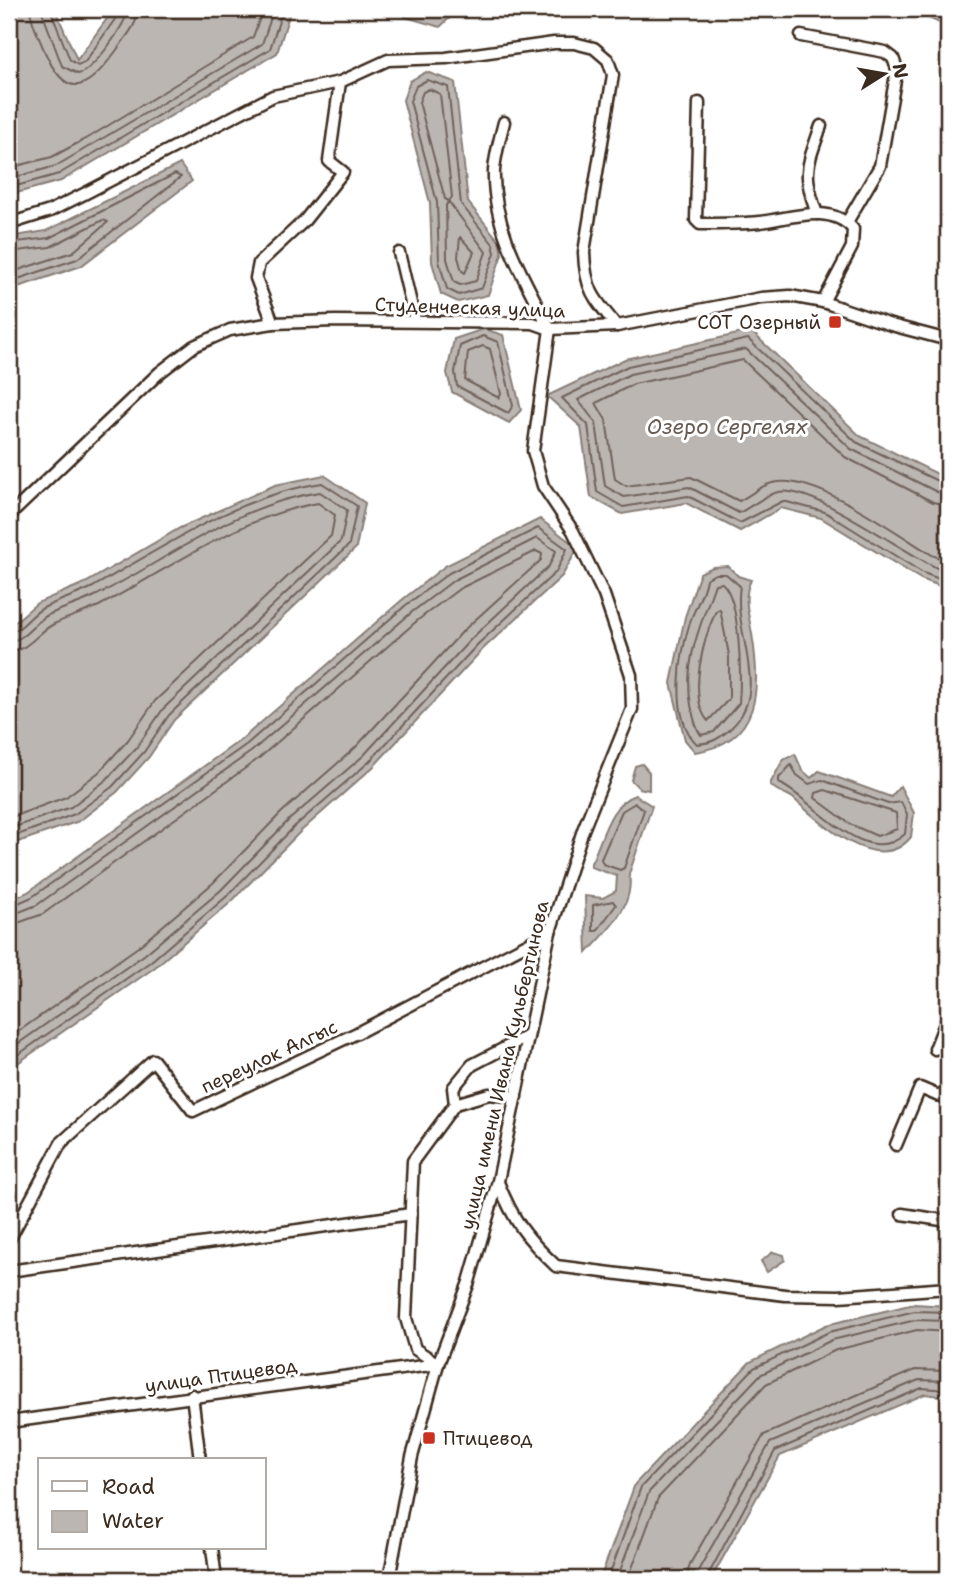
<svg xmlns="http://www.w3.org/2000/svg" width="957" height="1588" viewBox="0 0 957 1588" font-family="'Shantell Sans',sans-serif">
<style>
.water{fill:#bcb6b3;stroke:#887e77;stroke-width:2}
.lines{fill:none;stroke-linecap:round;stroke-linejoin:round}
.shore{stroke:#6f625a;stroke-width:2}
.street-casing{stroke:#3b2a1e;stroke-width:15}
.street{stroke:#fff;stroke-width:10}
.poi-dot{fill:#c8321e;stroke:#fff;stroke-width:2.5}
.labels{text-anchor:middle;stroke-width:6;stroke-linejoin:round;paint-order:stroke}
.street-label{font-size:19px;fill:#3b2a1e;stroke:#fff}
.poi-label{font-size:19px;fill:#3b2a1e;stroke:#fff;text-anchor:end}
.water-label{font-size:21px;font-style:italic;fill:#685b52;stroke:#fff}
</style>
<rect width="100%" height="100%" fill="#fff"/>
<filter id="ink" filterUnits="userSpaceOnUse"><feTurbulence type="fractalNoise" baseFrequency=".0143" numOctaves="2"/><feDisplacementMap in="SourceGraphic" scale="14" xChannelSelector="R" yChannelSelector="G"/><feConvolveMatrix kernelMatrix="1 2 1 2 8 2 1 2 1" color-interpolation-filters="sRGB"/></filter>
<g filter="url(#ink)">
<!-- water -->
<g class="water">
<polygon points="9,9 55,9 77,60 114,9 291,9 277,53 61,181 9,195"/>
<polygon points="401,9 459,9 440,27 405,17"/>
<polygon points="920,9 948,9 948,27 922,15"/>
<polygon points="426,72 455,82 468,202 499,241 502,254 488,295 458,302 441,294 432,262 430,203 403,100 410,81"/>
<polygon points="180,164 192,181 81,266 9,290 9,237 46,231"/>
<polygon points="484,329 503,335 521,410 509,423 452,392 447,373 454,339"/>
<polygon points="751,331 860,436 948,479 948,589 921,579 821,518 781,508 740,531 686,503 622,514 591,497 581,427 547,396 625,359"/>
<polygon points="324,475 365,503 356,548 174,720 149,757 117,792 79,821 9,845 9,627 37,603 87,582 180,528 275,485"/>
<polygon points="540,519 578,548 562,576 483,649 373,767 300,832 231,902 154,968 9,1069 9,901 28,892 242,739 402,600 445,566"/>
<path d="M 728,566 L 738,576 L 751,580 C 742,597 749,615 752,634 C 761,688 761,742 695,752 L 685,740 L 671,683 L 685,617 L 700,573 L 713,567 Z"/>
<path d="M 795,754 L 802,770 L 811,778 L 819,771 L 891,797 L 900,786 L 914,813 L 911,837 C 878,878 818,821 793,798 C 785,792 775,792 770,784 L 783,760 Z"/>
<polygon points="642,764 649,772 649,790 639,788 631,780 635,766"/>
<path d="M 635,795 L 652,806 L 629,874 C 635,906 607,931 587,953 L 585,896 L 603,898 L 616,891 L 617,876 L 591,867 L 591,863 C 603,840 608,804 635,795 Z"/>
<polygon points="773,1252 784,1255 785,1260 767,1272 761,1261"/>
<polygon points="914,1304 948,1306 948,1397 925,1394 780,1456 711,1579 600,1579 635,1484 750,1362 826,1325"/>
</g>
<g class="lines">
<!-- shore -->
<g class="shore">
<path d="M 30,9 C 31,23 39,37 44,50 C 69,108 91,85 119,47 C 127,35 138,24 138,9"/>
<path d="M 41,9 L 62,66 L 78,74 C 93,71 127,24 128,9"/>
<polyline points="50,9 70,60 78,65 85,62 118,15 119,9"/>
<polygon points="427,80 448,87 461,204 493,244 495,253 482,288 459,295 447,289 439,261 437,202 410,101 416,86"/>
<polygon points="429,89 440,94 452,197 449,201 445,199 419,102 423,92"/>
<polyline points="9,168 52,157 91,136 253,37 263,9"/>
<polyline points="9,179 56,166 262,44 274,9"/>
<polyline points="9,188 59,174 270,49 283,9"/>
<polygon points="449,202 486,252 476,281 460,285 454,282 447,259 446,205"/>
<polygon points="460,237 474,252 465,273 462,271 458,257"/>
<polyline points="9,243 49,238 175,174 181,177 77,259 9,282"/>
<polyline points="9,252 50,247 103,220 108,222 73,252 9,273"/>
<polygon points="483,336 498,342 513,406 508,413 457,386 455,372 460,346"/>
<polygon points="483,346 490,349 501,394 499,398 465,380 468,352"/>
<polyline points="948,486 856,442 748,339 628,366 562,398 588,425 597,492 623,507 688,496 740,523 783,501 825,512 923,573 948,582"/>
<path d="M 948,494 L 937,492 L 851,449 L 746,349 L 630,374 L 578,400 L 596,423 L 605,486 L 624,497 L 689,487 L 739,513 C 751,507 765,495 778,492 C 816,485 907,557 948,573"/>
<path d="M 948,505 L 933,502 L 845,457 L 743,360 L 634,384 L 596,403 L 606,420 L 615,479 L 626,486 L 691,477 L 739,501 C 751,495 764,483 778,482 C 820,477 896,533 932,555 L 948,561"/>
<path d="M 715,574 L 726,574 L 740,586 C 732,632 772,690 731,728 C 719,739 712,743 697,744 C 669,718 680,652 691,619 C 696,606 704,593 706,579 Z"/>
<path d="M 722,583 C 741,599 741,677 739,703 L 714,732 L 701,735 C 695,728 693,715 691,705 C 683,661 701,625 715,584 Z"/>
<path d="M 720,609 L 729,655 L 729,699 L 708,721 C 687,697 704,637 716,611 Z"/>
<path d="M 9,632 C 23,630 31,614 43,608 C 59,600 77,595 93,587 C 165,546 239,495 322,483 L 357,506 L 349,545 L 169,715 L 144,752 L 112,787 L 75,814 L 9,838"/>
<path d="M 9,641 C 26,640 34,622 48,615 C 63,608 78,604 93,597 C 168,560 236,504 320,492 L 347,510 L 341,541 L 163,709 L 137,747 L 106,780 L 71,807 L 9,829"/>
<path d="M 9,651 C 29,651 37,632 54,624 C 68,617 84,613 99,606 C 170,569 237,517 318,503 L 335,515 L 331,536 L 155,701 L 128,740 L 99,772 L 66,797 L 9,818"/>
<path d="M 791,765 L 797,775 L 809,784 L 822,780 L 888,804 L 901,802 L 907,814 L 905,834 C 865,871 812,798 779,783 L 779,778 Z"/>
<polygon points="825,790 896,813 897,829 877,836 850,824 815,798 816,793"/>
<polygon points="635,803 644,810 624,868 620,870 603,864 601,859 622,811"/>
<polygon points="613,901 616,905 597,931 593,931 593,905"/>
<polyline points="9,907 32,897 247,744 406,605 449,573 538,528 567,549 556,572 478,644 369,762 295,826 226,897 150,962 9,1061"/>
<polyline points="9,916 37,905 252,751 412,612 454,580 537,538 556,551 549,566 472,638 363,756 289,820 220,891 144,955 9,1050"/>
<polyline points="9,926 43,914 258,759 418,620 459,589 536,551 542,554 541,560 464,630 355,748 282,812 213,883 138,947 9,1038"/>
<polyline points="608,1579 641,1487 754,1368 829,1332 915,1311 948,1312"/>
<polyline points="617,1579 649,1492 760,1375 832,1340 916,1320 948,1321"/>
<polyline points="628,1579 658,1498 766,1384 836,1350 917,1330 948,1332"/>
<polyline points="686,1579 690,1564 764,1435 915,1370 948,1371"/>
<polyline points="697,1579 699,1569 770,1443 919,1380 948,1381"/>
<polyline points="706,1579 775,1451 922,1388 948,1390"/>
</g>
<defs>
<g id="street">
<polyline points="801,36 885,52 893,58 897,69 880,166 847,222"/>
<path d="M 699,103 L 696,220 L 700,224 C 720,224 740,224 760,222 C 788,219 830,202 853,229 L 852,247 L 823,302"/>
<path d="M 504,122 C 500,138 495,155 494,171 C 492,228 525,280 550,329"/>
<path d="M 817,214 C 802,172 807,167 821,126"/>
<path d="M 9,224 L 50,211 L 84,194 L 273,96 L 340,82 L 388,60 L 446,58 L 554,43 L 574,43 L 594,48 L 608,60 L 613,75 L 584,252 C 585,289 594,299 617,326"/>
<polyline points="399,253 415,320"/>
<polyline points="273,323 256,278 259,263 305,220 343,172 329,161 340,82"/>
<polyline points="9,516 159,373 194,346 230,330 273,323 335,321 533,323 550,329 617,326 761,298 790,296 823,302 891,325 948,340"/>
<polyline points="935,1049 948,1016"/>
<polyline points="455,1104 489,1094 516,1097"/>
<polyline points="896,1145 920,1088 948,1100"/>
<path d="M 498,1182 C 513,1220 526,1238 556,1266 L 785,1295 L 839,1296 L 948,1288"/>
<polyline points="902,1214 948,1221"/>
<polyline points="9,1240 61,1143 153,1060 193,1111 357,1033 550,932"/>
<polyline points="9,1271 411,1214"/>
<polyline points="438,1364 415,1349 406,1318 413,1161 455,1104 453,1088 472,1065 528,1036"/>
<polyline points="192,1395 200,1460"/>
<polyline points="9,1422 438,1364"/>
<polyline points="212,1548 216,1579"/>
<polyline points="389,1579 412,1457 438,1364 469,1282 498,1181 550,932 583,830 632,709 631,675 604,595 573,531 543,486 533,451 550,329"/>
</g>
</defs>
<!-- street casing -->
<use href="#street" class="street-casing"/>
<!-- street -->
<use href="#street" class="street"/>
</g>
</g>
<!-- markers -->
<g class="poi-dot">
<rect x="828" y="315" width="14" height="14" rx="3.5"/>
<rect x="422" y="1431" width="14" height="14" rx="3.5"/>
</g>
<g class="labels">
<!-- street labels -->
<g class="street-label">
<text transform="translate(470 307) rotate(2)" y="7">Студенческая улица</text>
<text transform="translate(269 1056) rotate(-25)" y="7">переулок Алгыс</text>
<text transform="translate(504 1065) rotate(-77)" y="7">улица имени Ивана Кульбертинова</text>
<text transform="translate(221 1375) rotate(-8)" y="7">улица Птицевод</text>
</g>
<!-- poi labels -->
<g class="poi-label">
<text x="821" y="329">СОТ Озерный</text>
<text x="443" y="1445" text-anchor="start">Птицевод</text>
</g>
<!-- water labels -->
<g class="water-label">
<text x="727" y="434">Озеро Сергелях</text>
</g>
</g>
<!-- margin -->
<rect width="957" height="1588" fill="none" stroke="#fff" stroke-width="35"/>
<rect x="18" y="18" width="922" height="1553" fill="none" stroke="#3b2a1e" stroke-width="2.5" filter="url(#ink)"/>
<!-- legend -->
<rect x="38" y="1458" width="228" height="91" fill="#ffffff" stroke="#b1aaa5" stroke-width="2"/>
<rect x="52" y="1481" width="35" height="10" fill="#ffffff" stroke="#b1aaa5" stroke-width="2"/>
<text x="102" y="1494" font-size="21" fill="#3b2a1e">Road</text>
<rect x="52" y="1511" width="35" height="21" fill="#bcb6b3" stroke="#b1aaa5" stroke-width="2"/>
<text x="102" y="1528" font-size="21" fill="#3b2a1e">Water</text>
<!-- north arrow -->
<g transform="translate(884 74) rotate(79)" stroke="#ffffff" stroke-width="5" paint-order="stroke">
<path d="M0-5L12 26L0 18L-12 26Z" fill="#3b2a1e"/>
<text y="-10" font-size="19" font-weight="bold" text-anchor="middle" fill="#3b2a1e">N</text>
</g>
</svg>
